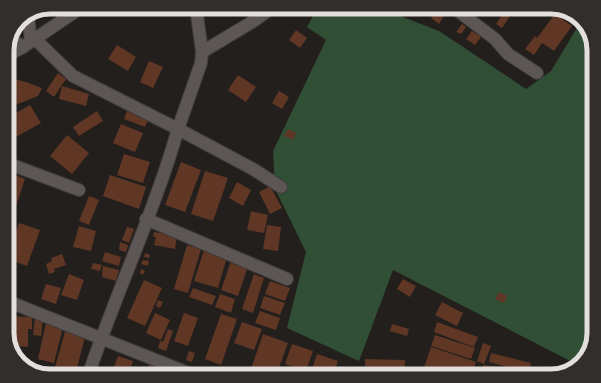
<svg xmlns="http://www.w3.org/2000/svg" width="601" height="383" viewBox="0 0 601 383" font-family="Montserrat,sans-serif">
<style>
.green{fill:#314f35}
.building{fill:#603624}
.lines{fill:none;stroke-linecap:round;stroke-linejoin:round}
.street-casing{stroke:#3f3c3b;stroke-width:14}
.street{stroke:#5c5755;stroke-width:12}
.rim{fill:none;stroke:#e2dfde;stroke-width:5}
</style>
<rect width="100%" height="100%" fill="#231f1d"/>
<!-- green -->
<polygon class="green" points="318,7 377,7 439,31 526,89 551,71 580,23 594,47 594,334 587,357 578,365 393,270 359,361 287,328 306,252 275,189 273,151 326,40 307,27"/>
<!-- building -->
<g class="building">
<polygon points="438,7 448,10 439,24 431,18"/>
<polygon points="537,7 551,7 555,8 549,16"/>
<polygon points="506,9 512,13 502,28 496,24"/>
<polygon points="555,14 572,26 554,51 542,43 534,55 525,49 535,36 537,38"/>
<polygon points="462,24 466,27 461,34 456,32"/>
<polygon points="296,30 307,38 300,48 289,40"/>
<polygon points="472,31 481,37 475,45 466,39"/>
<polygon points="117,45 136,57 128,71 108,59"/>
<polygon points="149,61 163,67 153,88 140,82"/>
<polygon points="58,73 66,79 54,97 46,91"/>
<polygon points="238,75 256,87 246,102 228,90"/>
<polygon points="7,77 26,82 42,88 38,96 18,104 7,101"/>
<polygon points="62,86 89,94 86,106 59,99"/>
<polygon points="279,91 289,97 282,109 272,103"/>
<polygon points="30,105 41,123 7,142 7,118"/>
<polygon points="128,109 149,118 145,127 124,119"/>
<polygon points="97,111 103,121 79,136 73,127"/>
<polygon points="121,124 143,133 135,152 113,143"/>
<polygon points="288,129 296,133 293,140 284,136"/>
<polygon points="67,135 89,153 72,174 50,156"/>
<polygon points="124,154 150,162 143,183 117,175"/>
<polygon points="181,162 201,170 185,212 165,205"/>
<polygon points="205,171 228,178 213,221 191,214"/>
<polygon points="10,173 25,179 15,209 7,206 7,181"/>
<polygon points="110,175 146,187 139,209 103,196"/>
<polygon points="237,182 251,190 243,206 229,198"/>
<polygon points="270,186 282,208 270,214 259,192"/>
<polygon points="89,196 99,200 89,225 79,221"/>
<polygon points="251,211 268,215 264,233 247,230"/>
<polygon points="19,223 40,230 27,266 7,259"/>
<polygon points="7,224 14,226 7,243"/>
<polygon points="267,225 281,227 278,251 263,249"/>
<polygon points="79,226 96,231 91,251 73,247"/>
<polygon points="127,227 134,229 129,243 122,240"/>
<polygon points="154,232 177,236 175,249 154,245 156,237 153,237"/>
<polygon points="120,242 128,245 126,252 119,250"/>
<polygon points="187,245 201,249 188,293 174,289"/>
<polygon points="204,250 227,257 218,288 194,281"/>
<polygon points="105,252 121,257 119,266 102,261"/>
<polygon points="145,253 150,255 149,258 144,257"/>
<polygon points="62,254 66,265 54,269 55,272 49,274 46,264 52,261 51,258"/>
<polygon points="143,260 149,261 148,266 141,264"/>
<polygon points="231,261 248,266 238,296 221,290"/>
<polygon points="93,263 102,265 100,271 91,269"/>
<polygon points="103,266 119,270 116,281 102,277"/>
<polygon points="141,269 145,271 143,275 140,273"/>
<polygon points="69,274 84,280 77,300 61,295"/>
<polygon points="254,274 264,278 253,313 242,309"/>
<polygon points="403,279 416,286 410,297 397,289"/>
<polygon points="144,280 162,288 145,326 127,318"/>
<polygon points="270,281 290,288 285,301 265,294"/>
<polygon points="46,284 61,288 56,304 41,299"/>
<polygon points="193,288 216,296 212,305 189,297"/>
<polygon points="499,292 507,296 504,303 495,299"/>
<polygon points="220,294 235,299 231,313 215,307"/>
<polygon points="264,296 285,303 280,315 260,308"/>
<polygon points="158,300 163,302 160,308 156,306"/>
<polygon points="442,302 463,313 457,326 435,315"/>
<polygon points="260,311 280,318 276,330 255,323"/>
<polygon points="155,313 170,320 161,340 146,333"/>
<polygon points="184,313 198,318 188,346 174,341"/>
<polygon points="221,314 237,319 221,365 205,359"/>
<polygon points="7,316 32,317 32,329 28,329 28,347 13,346 10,342 11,324 7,324"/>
<polygon points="35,317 43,318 41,336 33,335"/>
<polygon points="242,322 262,329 254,350 234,343"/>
<polygon points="437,322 478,337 474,347 434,332"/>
<polygon points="46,323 63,327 54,363 38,359"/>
<polygon points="392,324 409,329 407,336 390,331"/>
<polygon points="66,328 86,333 75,376 54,371"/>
<polygon points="168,329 173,331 166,351 158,348 160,341 163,342"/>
<polygon points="263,334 288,343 276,376 251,369"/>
<polygon points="435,335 475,348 471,359 431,346"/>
<polygon points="483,343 491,346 484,364 477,361"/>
<polygon points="292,344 313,351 306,371 285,364"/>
<polygon points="431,347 476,362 471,376 453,376 424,367"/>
<polygon points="189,351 195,353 192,362 186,360"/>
<polygon points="491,353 531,363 529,373 489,362"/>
<polygon points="317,354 338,361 333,376 322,376 311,372"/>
<polygon points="118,356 133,361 128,376 111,375"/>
<polygon points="365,359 405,360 404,376 365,376"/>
<polygon points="150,361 162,365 159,373 147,369"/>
<polygon points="483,365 502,367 501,376 481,376"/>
<polygon points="103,368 109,369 106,376 101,376"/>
<polygon points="509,370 528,376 507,376"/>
</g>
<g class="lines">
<defs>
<g id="street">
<polyline points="196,7 202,52 201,63 178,129 253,169 281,187"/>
<polyline points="453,7 495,39 508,54 537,73"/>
<polyline points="28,16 31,41"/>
<polyline points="11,39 23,47"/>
<path d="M 35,39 L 73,76 L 178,129 C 154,213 116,293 88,376"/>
<polyline points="202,52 252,22 273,7"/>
<polyline points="7,56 23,47 82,7"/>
<polyline points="7,163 79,190"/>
<polyline points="146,219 287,279"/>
<polyline points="7,301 196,376"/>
</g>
</defs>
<!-- street casing -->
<use href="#street" class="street-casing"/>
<!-- street -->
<use href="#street" class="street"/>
</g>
<!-- crop -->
<path d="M0 0H601V383H0ZM50 14H551A36 36 0 0 1 587 50V333A36 36 0 0 1 551 369H50A36 36 0 0 1 14 333V50A36 36 0 0 1 50 14Z" fill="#322e2c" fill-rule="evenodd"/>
<path class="rim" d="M50 14H551A36 36 0 0 1 587 50V333A36 36 0 0 1 551 369H50A36 36 0 0 1 14 333V50A36 36 0 0 1 50 14Z"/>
</svg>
